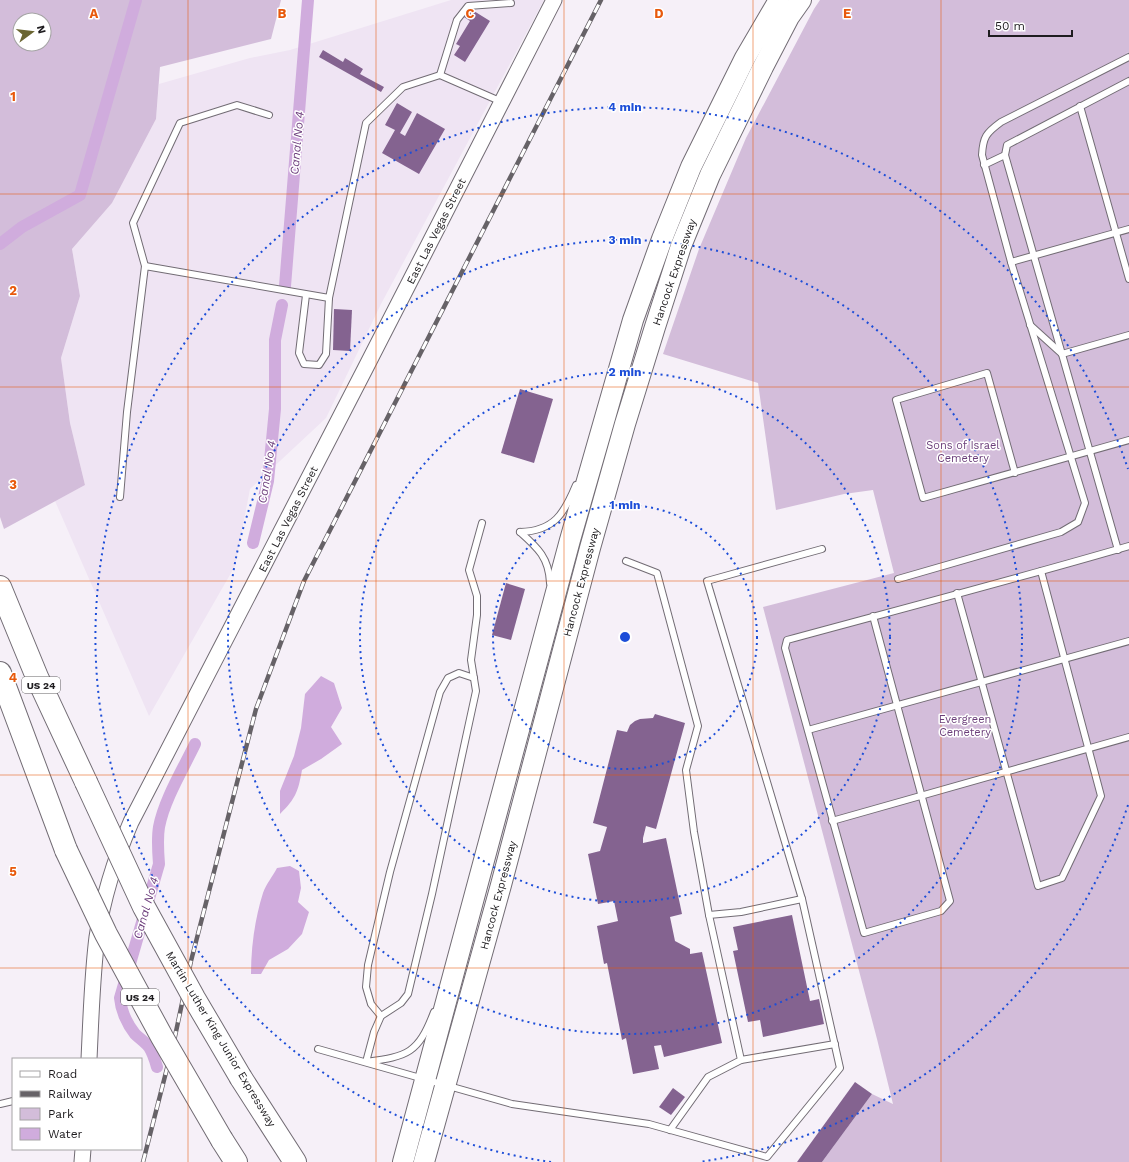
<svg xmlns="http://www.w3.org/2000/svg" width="1129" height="1162" viewBox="0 0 1129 1162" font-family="'Work Sans',sans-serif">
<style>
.built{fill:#efe4f3}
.green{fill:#d3bdda;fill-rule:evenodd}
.water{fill:#d0acdd}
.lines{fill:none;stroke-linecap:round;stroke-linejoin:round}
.canal{stroke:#d0acdd;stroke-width:12}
.building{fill:#846390}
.service-casing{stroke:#726c74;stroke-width:8}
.tertiary-casing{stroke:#726c74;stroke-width:17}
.primary-casing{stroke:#726c74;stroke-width:22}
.motorway-casing{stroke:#726c74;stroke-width:24}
.service{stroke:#fff;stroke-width:6}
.tertiary{stroke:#fff;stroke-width:15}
.primary{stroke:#fff;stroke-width:20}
.motorway{stroke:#fff;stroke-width:22}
.rail-casing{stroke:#666267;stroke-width:4.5}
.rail{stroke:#fff;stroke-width:3;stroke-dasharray:9;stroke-linecap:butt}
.motorway-bridge-casing{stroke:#726c74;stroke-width:24;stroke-linecap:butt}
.motorway-bridge{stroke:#fff;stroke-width:22}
.grid{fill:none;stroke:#e8590c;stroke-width:1;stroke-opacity:0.55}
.ring{fill:none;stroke:#1d4ed8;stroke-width:2;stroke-dasharray:2 4}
.labels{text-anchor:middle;stroke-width:3;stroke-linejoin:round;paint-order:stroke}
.shield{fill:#fff;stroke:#626062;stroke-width:1}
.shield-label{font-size:10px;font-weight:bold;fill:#1e1c1f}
.street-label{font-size:11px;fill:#1e1c1f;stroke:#fff}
.park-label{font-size:11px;fill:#6b3e7a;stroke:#fff}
.water-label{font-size:12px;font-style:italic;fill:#6f417e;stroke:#fff}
.grid-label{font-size:13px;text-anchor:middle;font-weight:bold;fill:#e8590c;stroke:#fff;stroke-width:3;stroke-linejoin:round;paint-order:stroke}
.centre{fill:#1d4ed8;stroke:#fff;stroke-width:2}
.ring-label{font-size:12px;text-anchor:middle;font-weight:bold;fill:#1d4ed8;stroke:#fff;stroke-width:3;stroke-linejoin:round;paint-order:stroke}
</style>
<rect width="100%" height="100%" fill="#f6f0f8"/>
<!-- built -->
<polygon class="built" points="451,0 544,0 381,304 326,418 250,489 235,566 149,716 55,501 85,485 70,423 61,358 80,296 72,249 112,203 156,119 159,84 250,58 290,50"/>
<!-- green -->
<g class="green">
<path d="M 0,0 L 281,0 L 271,39 L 160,67 L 156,119 L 112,203 L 72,249 L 80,296 L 61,358 L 70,423 L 85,485 L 4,529 L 0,517 ZM 20,20 L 44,20 L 44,44 L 20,44 Z"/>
<polygon points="820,0 1129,0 1129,52 1126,53 1129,52 1129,1162 822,1162 872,1094 893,1104 877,1039 763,607 894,573 873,490 844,494 776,510 758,383 663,354 699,249 746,138 814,9"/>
</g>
<!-- water -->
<g class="water">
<path d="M 321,676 L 334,683 L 342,708 L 331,727 L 342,744 L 321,759 L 302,770 C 298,792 296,798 280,814 L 280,791 L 294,756 L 301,728 L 305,694 Z"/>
<path d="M 290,866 L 299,871 L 301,888 L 298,902 L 309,912 L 302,934 L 288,949 L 269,960 L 261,974 L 251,974 C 251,947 255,918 263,893 C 266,884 273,876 277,868 Z"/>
</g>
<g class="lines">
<!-- canal -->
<g class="canal">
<polyline points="0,244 22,227 80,195 136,0"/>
<polyline points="285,286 308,0"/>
<polyline points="253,543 268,481 275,409 275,340 282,305"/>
<path d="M 157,1067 C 155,1060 153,1053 149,1047 C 145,1042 139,1038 135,1034 C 127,1024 121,1010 120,998 L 159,864 C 158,851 157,839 159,827 C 164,800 183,769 195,744"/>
</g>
</g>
<!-- building -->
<g class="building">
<polygon points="469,8 490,21 465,62 454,55 460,46 456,44 470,21 464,17"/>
<polygon points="323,50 343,62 345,58 363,69 360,74 384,87 381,92 319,57"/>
<polygon points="397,103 412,112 400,133 405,136 417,113 445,129 419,174 382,153 395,130 385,125"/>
<polygon points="334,309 352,310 350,351 333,350"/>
<polygon points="520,389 553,399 534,463 501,453"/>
<polygon points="506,583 525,589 511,640 492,635"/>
<polygon points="655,714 685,723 656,829 646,826 643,838 643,843 666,838 682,914 670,917 675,941 690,949 690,954 702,952 722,1043 664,1057 661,1045 654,1046 659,1069 633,1074 626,1038 622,1040 607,963 604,964 597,926 618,921 614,901 598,904 588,854 600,851 607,827 593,823 617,730 627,732 630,725 635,721 640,719 653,718"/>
<polygon points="792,915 810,1001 819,999 824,1024 763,1037 760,1020 748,1022 733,951 738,950 733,927"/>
<polygon points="855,1082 872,1094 822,1162 797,1162"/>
<polygon points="673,1088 685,1097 671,1115 659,1107"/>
</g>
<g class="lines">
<defs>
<g id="service">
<polyline points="440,75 457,20 468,6 511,3"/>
<polyline points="1080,106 1129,279"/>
<polyline points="1005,155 1118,550"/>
<polyline points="984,165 1005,155 1007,145 1129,81"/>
<polyline points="1011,262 1129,229"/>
<polyline points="145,266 133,223 180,123 237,105 269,115"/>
<polyline points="306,295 299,353 304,364 319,365 326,354 329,298"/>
<polyline points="1030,325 1062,354 1129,335"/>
<polyline points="1015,473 987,373 896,400 923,498 1129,440"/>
<polyline points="120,497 127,412 145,266 329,298 366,123 403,87 440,75 502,102"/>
<path d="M 520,532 C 554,531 564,514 576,485"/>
<path d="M 520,532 C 538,548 549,558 550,583"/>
<polyline points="626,561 657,573 698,726 686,770 694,832 709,915 741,1060 708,1077 670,1130"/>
<path d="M 898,579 L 1061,532 L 1078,522 L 1085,503 L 1011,262 L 982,155 C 983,137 986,133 1001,122 L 1129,57"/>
<polyline points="957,593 1038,886 1062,878 1101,796 1041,571"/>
<path d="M 873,616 L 950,901 L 941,911 L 864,933 L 785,648 L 787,640 C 901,609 1016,579 1129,546"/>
<polyline points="808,730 1129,641"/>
<polyline points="832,821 1129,737"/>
<polyline points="709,915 741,912 802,899"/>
<path d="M 434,1012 C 418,1054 408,1056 366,1062 L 374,1032 L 381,1016 L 401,1003 L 408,994 L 432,894 L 476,691 L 471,660 L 477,615 L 477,596 L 469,570 L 482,523"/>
<polyline points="381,1016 371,1004 366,987 368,965 390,872 440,692 448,678 459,673 474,678"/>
<polyline points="318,1049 512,1104 649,1124 767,1157 840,1068 802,899 707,581 822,549"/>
<polyline points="741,1060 835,1044"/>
<polyline points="0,1104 13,1101"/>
</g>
<g id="tertiary">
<path d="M 89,1059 C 91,1018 92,977 97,937 C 103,897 115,859 131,822 L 364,371 L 554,0"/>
<polyline points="82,1162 83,1149"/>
</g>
<g id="primary">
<polyline points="403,1162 570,540 633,320 662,239 691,167 745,58 779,0"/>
<polyline points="424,1162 501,885 590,548 625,424 655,327 681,246 710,175 763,67 789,17 801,0"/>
</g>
<g id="motorway">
<polyline points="0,587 37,677 86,782"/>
<polyline points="0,673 66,850"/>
<polyline points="241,1078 295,1162"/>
<polyline points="222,1140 236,1162"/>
</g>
</defs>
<!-- service casing -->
<use href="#service" class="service-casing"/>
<!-- tertiary casing -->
<use href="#tertiary" class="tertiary-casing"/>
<!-- primary casing -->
<use href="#primary" class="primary-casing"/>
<!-- motorway casing -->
<use href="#motorway" class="motorway-casing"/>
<!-- service -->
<use href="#service" class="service"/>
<!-- tertiary -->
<use href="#tertiary" class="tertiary"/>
<!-- primary -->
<use href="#primary" class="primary"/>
<!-- motorway -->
<use href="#motorway" class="motorway"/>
<defs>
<polyline id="rail" points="143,1162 174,1041 191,961 256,709 304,581 601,0"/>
</defs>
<!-- rail casing -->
<use href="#rail" class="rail-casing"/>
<!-- rail -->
<use href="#rail" class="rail"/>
<defs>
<g id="motorway-bridge">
<polyline points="86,782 144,907 194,998 241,1078"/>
<polyline points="66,850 106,934 162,1037 222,1140"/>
</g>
</defs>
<!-- motorway-bridge casing -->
<use href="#motorway-bridge" class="motorway-bridge-casing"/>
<!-- motorway-bridge -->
<use href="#motorway-bridge" class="motorway-bridge"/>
</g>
<!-- grid -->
<path class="grid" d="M 188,0 L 188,1162M 376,0 L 376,1162M 564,0 L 564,1162M 753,0 L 753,1162M 941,0 L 941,1162M 0,194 L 1129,194M 0,387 L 1129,387M 0,581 L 1129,581M 0,775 L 1129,775M 0,968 L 1129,968"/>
<!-- distance rings -->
<g class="ring">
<circle cx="625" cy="637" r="132"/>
<circle cx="625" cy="637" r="265"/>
<circle cx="625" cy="637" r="397"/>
<path d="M1128 805A530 530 0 0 1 699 1162M551 1162A530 530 0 1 1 1128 469"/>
</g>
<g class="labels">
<!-- shield labels -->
<g class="shield">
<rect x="22" y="677" width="38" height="16" rx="3"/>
<rect x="121" y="989" width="38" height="16" rx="3"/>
</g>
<g class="shield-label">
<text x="41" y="689">US 24</text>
<text x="140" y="1001">US 24</text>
</g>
<!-- street labels -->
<g class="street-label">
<text transform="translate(436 231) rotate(-63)" y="4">East Las Vegas Street</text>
<text transform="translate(674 272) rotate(-71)" y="4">Hancock Expressway</text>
<text transform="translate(288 519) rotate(-63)" y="4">East Las Vegas Street</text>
<text transform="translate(581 582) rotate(-75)" y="4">Hancock Expressway</text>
<text transform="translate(498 895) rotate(-75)" y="4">Hancock Expressway</text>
<text transform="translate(221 1039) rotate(59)" y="4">Martin Luther King Junior Expressway</text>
</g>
<!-- park labels -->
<g class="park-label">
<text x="963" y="449">Sons of Israel<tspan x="963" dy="13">Cemetery</tspan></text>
<text x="965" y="723">Evergreen<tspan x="965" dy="13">Cemetery</tspan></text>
</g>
<!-- water labels -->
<g class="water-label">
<text transform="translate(297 143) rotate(-85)" y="4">Canal No 4</text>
<text transform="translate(267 472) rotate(-81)" y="4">Canal No 4</text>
<text transform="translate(146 908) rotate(-74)" y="4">Canal No 4</text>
</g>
</g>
<g class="grid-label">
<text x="94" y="18">A</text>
<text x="282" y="18">B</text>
<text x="470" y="18">C</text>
<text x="659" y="18">D</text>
<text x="847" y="18">E</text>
<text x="13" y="101">1</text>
<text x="13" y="295">2</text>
<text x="13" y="489">3</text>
<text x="13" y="682">4</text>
<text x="13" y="876">5</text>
</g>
<circle cx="625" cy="637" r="6" class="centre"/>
<g class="ring-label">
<text x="625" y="111">4 min</text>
<text x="625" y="244">3 min</text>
<text x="625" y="376">2 min</text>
<text x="625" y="509">1 min</text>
</g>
<!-- legend -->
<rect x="12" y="1058" width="130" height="92" fill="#ffffff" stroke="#a5a4a5"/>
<rect x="20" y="1071" width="20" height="6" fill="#ffffff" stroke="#a5a4a5"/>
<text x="48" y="1078" font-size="12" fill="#1e1c1f">Road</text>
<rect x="20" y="1091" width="20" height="6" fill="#666267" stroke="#a5a4a5"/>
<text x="48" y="1098" font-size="12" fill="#1e1c1f">Railway</text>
<rect x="20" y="1108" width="20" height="12" fill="#d3bdda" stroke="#a5a4a5"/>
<text x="48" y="1118" font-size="12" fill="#1e1c1f">Park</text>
<rect x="20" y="1128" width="20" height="12" fill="#d0acdd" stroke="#a5a4a5"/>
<text x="48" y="1138" font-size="12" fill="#1e1c1f">Water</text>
<!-- north arrow -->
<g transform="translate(32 32) rotate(75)"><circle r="19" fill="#ffffff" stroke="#a5a4a5"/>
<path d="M0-3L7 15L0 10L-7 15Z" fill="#6a6531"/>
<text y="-6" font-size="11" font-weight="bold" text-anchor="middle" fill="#1e1c1f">N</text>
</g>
<!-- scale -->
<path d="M989 30v6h83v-6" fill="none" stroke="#1e1c1f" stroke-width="2"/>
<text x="995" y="30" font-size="12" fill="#1e1c1f" stroke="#ffffff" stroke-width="3" paint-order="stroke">50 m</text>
</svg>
